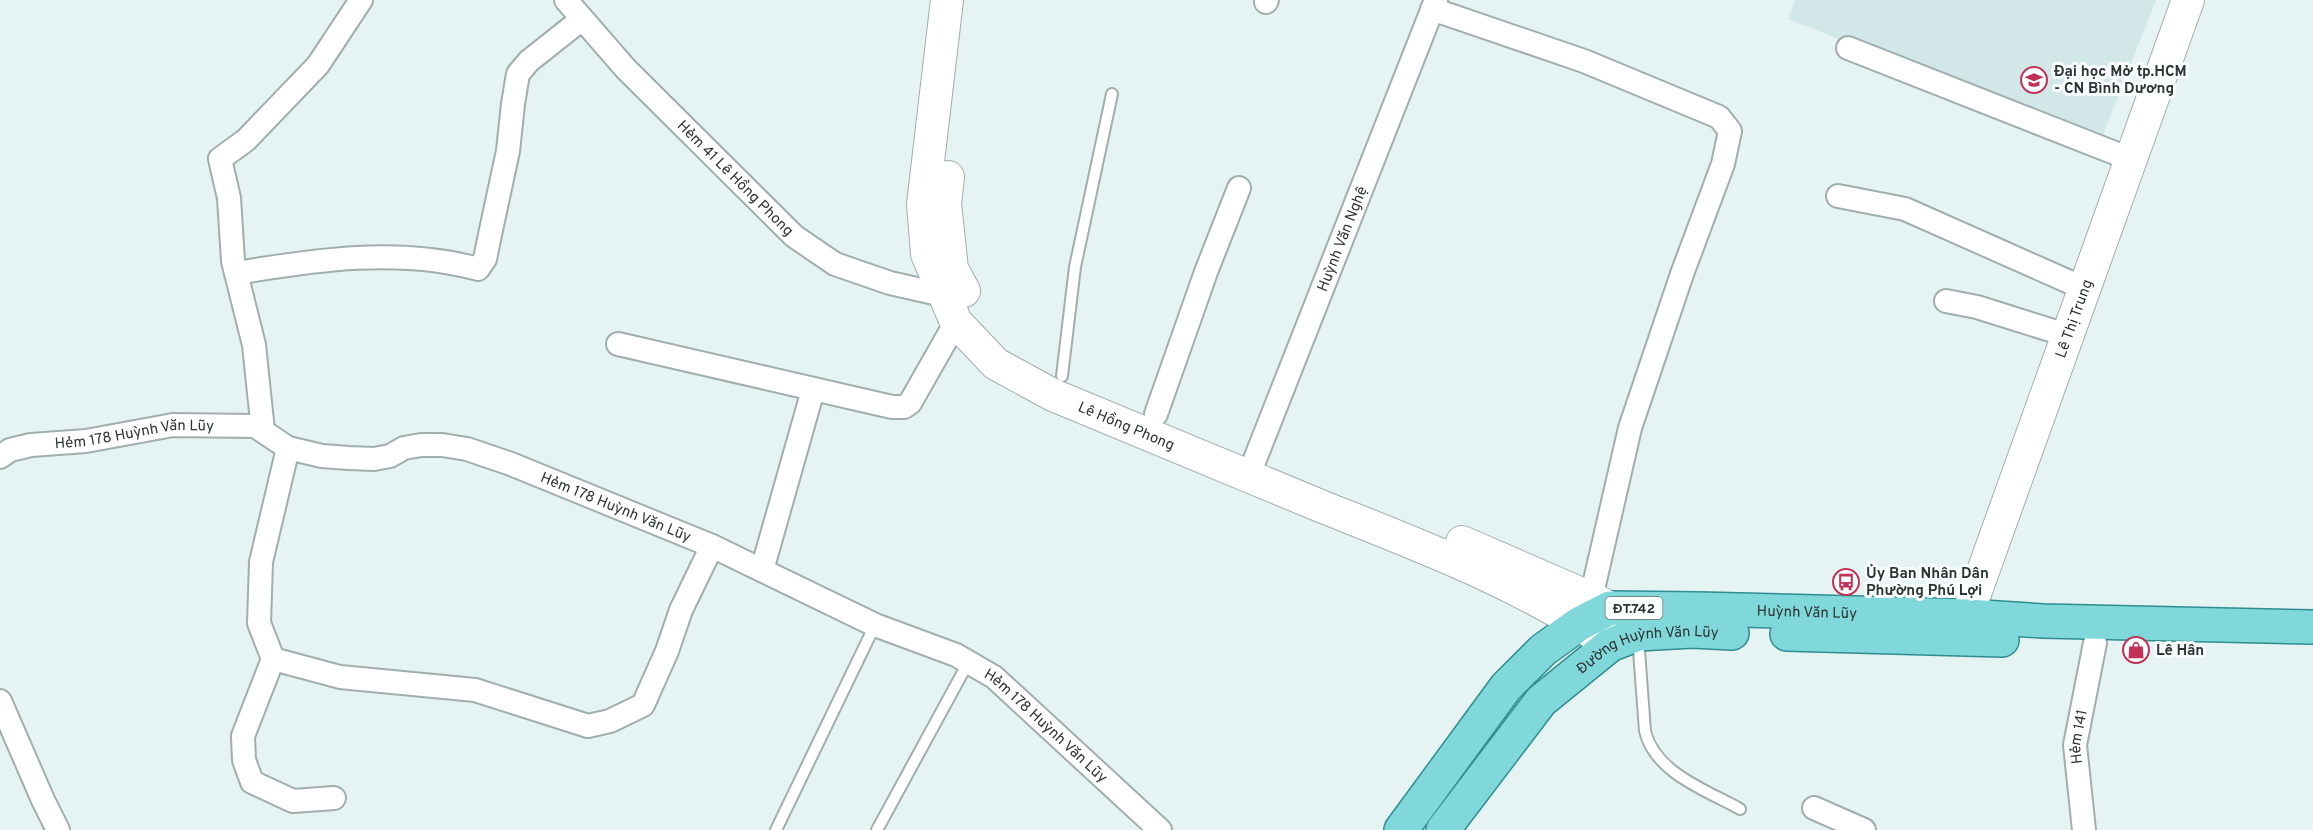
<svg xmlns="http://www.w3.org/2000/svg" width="2313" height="830" viewBox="0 0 2313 830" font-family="Overpass,sans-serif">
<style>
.built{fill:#d2e8e8}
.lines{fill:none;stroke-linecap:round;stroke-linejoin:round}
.lane-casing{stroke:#a1aeae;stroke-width:14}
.street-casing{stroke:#a1aeae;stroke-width:26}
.secondary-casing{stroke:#a1aeae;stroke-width:34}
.primary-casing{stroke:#2d8d90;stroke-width:36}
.lane{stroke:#fff;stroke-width:10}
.street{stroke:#fff;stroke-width:22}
.secondary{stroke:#fff;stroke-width:32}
.primary{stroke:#81d8da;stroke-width:33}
.labels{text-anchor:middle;stroke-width:6;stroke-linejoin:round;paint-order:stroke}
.shield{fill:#f9fefe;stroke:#6b7070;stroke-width:1.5}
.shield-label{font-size:14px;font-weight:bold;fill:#2e3333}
.poi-label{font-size:15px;font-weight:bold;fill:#2e3333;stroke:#f9fefe;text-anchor:start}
.street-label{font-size:15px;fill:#2e3333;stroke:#f9fefe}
</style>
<rect width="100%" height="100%" fill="#e6f3f3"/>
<!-- built -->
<polygon class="built" points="1795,0 2156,0 2100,142 1788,19"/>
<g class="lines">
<defs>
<g id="lane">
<polyline points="1062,376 1075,267 1112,94"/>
<path d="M 1638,637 L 1645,731 C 1655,773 1706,790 1740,809"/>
<polyline points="776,830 875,625"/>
<polyline points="877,830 969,661"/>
</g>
<g id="street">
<path id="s1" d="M 566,0 L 626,69 L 794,236 L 835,264 L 890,283 L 943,295"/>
<polyline points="1266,2 1267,0"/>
<polyline points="1432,9 1584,61 1719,117 1730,131 1723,164 1682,274 1630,428 1591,598"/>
<polyline points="1848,48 2130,159"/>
<polyline points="1838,196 1905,209 2083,288"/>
<path d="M 236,273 C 315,260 399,247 478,269 L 485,259 L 491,230 L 508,151 L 513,104 L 518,74 L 529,61 L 582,19"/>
<polyline points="1946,301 1977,307 2066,335"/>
<polyline points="618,344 892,407 904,407 910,403 956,322"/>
<polyline points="1156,414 1206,272 1239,188"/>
<polyline points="263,431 254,345 233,261 229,198 220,159 246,140 318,65 361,0"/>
<polyline points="288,448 261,562 259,623 273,659 340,677 475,690 588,726 610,721 643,705 667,651 681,610 712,546"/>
<path id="s2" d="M 0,457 L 10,450 L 31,445 L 86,441 L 173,425 L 255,426 L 288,448 L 322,456 L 349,458 L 374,459 L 390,456 L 404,448 L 421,445 L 442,445 L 467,449 L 511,464 L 712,546 L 875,625 L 956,655 L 994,677 L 1160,830"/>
<path id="s3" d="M 1248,477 L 1436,0"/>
<polyline points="762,570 813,390"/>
<polyline points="273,659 243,736 244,760 252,782 293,801 334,798"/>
<polyline points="0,701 43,800 58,830"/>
<polyline points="1814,808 1864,830"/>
<path id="s4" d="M 2084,830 L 2075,745 L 2095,643"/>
</g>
<g id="secondary">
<path id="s5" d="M 947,0 L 923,204 L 927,254 L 956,322 L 996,364 L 1053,395 C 1143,433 1233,470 1323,507 C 1421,546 1523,584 1610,645"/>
<polyline points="948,177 945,204 952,269 964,291"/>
<polyline points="1462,542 1591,598 1610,608 1626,623"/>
<path id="s6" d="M 1966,639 L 1967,616 L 2188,0"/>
</g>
<g id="primary">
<polyline points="1787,634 2002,640"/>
<path id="s7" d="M 1401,830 L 1506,687 L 1543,650 L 1579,624 L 1610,608 L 1699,609 L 1967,616 L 2043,621 L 2313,627"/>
<path id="s8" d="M 1443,830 L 1541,701 L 1610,645 L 1638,634 L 1692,631 L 1732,633"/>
</g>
</defs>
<!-- lane casing -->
<use href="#lane" class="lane-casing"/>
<!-- street casing -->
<use href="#street" class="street-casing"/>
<!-- secondary casing -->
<use href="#secondary" class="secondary-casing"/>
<!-- primary casing -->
<use href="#primary" class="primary-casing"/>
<!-- lane -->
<use href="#lane" class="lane"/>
<!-- street -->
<use href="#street" class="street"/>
<!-- secondary -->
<use href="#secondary" class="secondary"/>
<!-- primary -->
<use href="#primary" class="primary"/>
</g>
<!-- icons -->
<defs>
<symbol id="university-ring" viewBox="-11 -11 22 22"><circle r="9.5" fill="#f9fefe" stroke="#c23256" stroke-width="1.5"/><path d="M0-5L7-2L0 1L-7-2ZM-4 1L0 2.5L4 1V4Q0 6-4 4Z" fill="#c23256"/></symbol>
<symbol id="bus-ring" viewBox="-11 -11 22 22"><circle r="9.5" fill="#f9fefe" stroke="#c23256" stroke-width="1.5"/><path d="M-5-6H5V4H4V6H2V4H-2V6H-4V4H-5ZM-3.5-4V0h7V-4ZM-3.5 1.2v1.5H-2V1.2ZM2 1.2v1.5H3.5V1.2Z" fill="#c23256"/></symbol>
<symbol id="shop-ring" viewBox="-11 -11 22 22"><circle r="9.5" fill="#f9fefe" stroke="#c23256" stroke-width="1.5"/><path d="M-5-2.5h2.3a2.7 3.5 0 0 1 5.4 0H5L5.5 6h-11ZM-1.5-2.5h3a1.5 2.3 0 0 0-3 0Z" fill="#c23256"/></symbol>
</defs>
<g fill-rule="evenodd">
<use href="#university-ring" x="2019" y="65" width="30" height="30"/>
<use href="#bus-ring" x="1831" y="567" width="30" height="30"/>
<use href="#shop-ring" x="2121" y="635" width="30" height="30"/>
</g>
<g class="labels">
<!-- shield labels -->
<rect class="shield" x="1605.5" y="597" width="57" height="22" rx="4.5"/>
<g class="shield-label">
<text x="1634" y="613">ĐT.742</text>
</g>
<!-- poi labels -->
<g class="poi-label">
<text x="2054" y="76">Đại học Mở tp.HCM<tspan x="2054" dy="17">- CN Bình Dương</tspan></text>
<text x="1866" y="578">Ủy Ban Nhân Dân<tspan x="1866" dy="17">Phường Phú Lợi</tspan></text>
<text x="2156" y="655">Lê Hân</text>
</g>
<!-- street labels -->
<g class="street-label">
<text dy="5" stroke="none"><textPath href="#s1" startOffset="246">Hẻm 41 Lê Hồng Phong</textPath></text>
<text dy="5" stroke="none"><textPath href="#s3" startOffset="256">Huỳnh Văn Nghệ</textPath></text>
<text dy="5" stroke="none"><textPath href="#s6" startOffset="339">Lê Thị Trung</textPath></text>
<text dy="5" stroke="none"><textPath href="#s5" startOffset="532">Lê Hồng Phong</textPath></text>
<text dy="5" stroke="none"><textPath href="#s2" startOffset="138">Hẻm 178 Huỳnh Văn Lũy</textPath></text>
<text dy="5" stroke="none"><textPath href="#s2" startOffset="642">Hẻm 178 Huỳnh Văn Lũy</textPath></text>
<text dy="5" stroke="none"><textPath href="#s7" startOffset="506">Huỳnh Văn Lũy</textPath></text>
<text dy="5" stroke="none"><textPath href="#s8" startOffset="286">Đường Huỳnh Văn Lũy</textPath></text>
<text dy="5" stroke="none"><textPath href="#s2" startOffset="1128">Hẻm 178 Huỳnh Văn Lũy</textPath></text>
<text dy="5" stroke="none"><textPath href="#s4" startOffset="94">Hẻm 141</textPath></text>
</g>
</g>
</svg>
